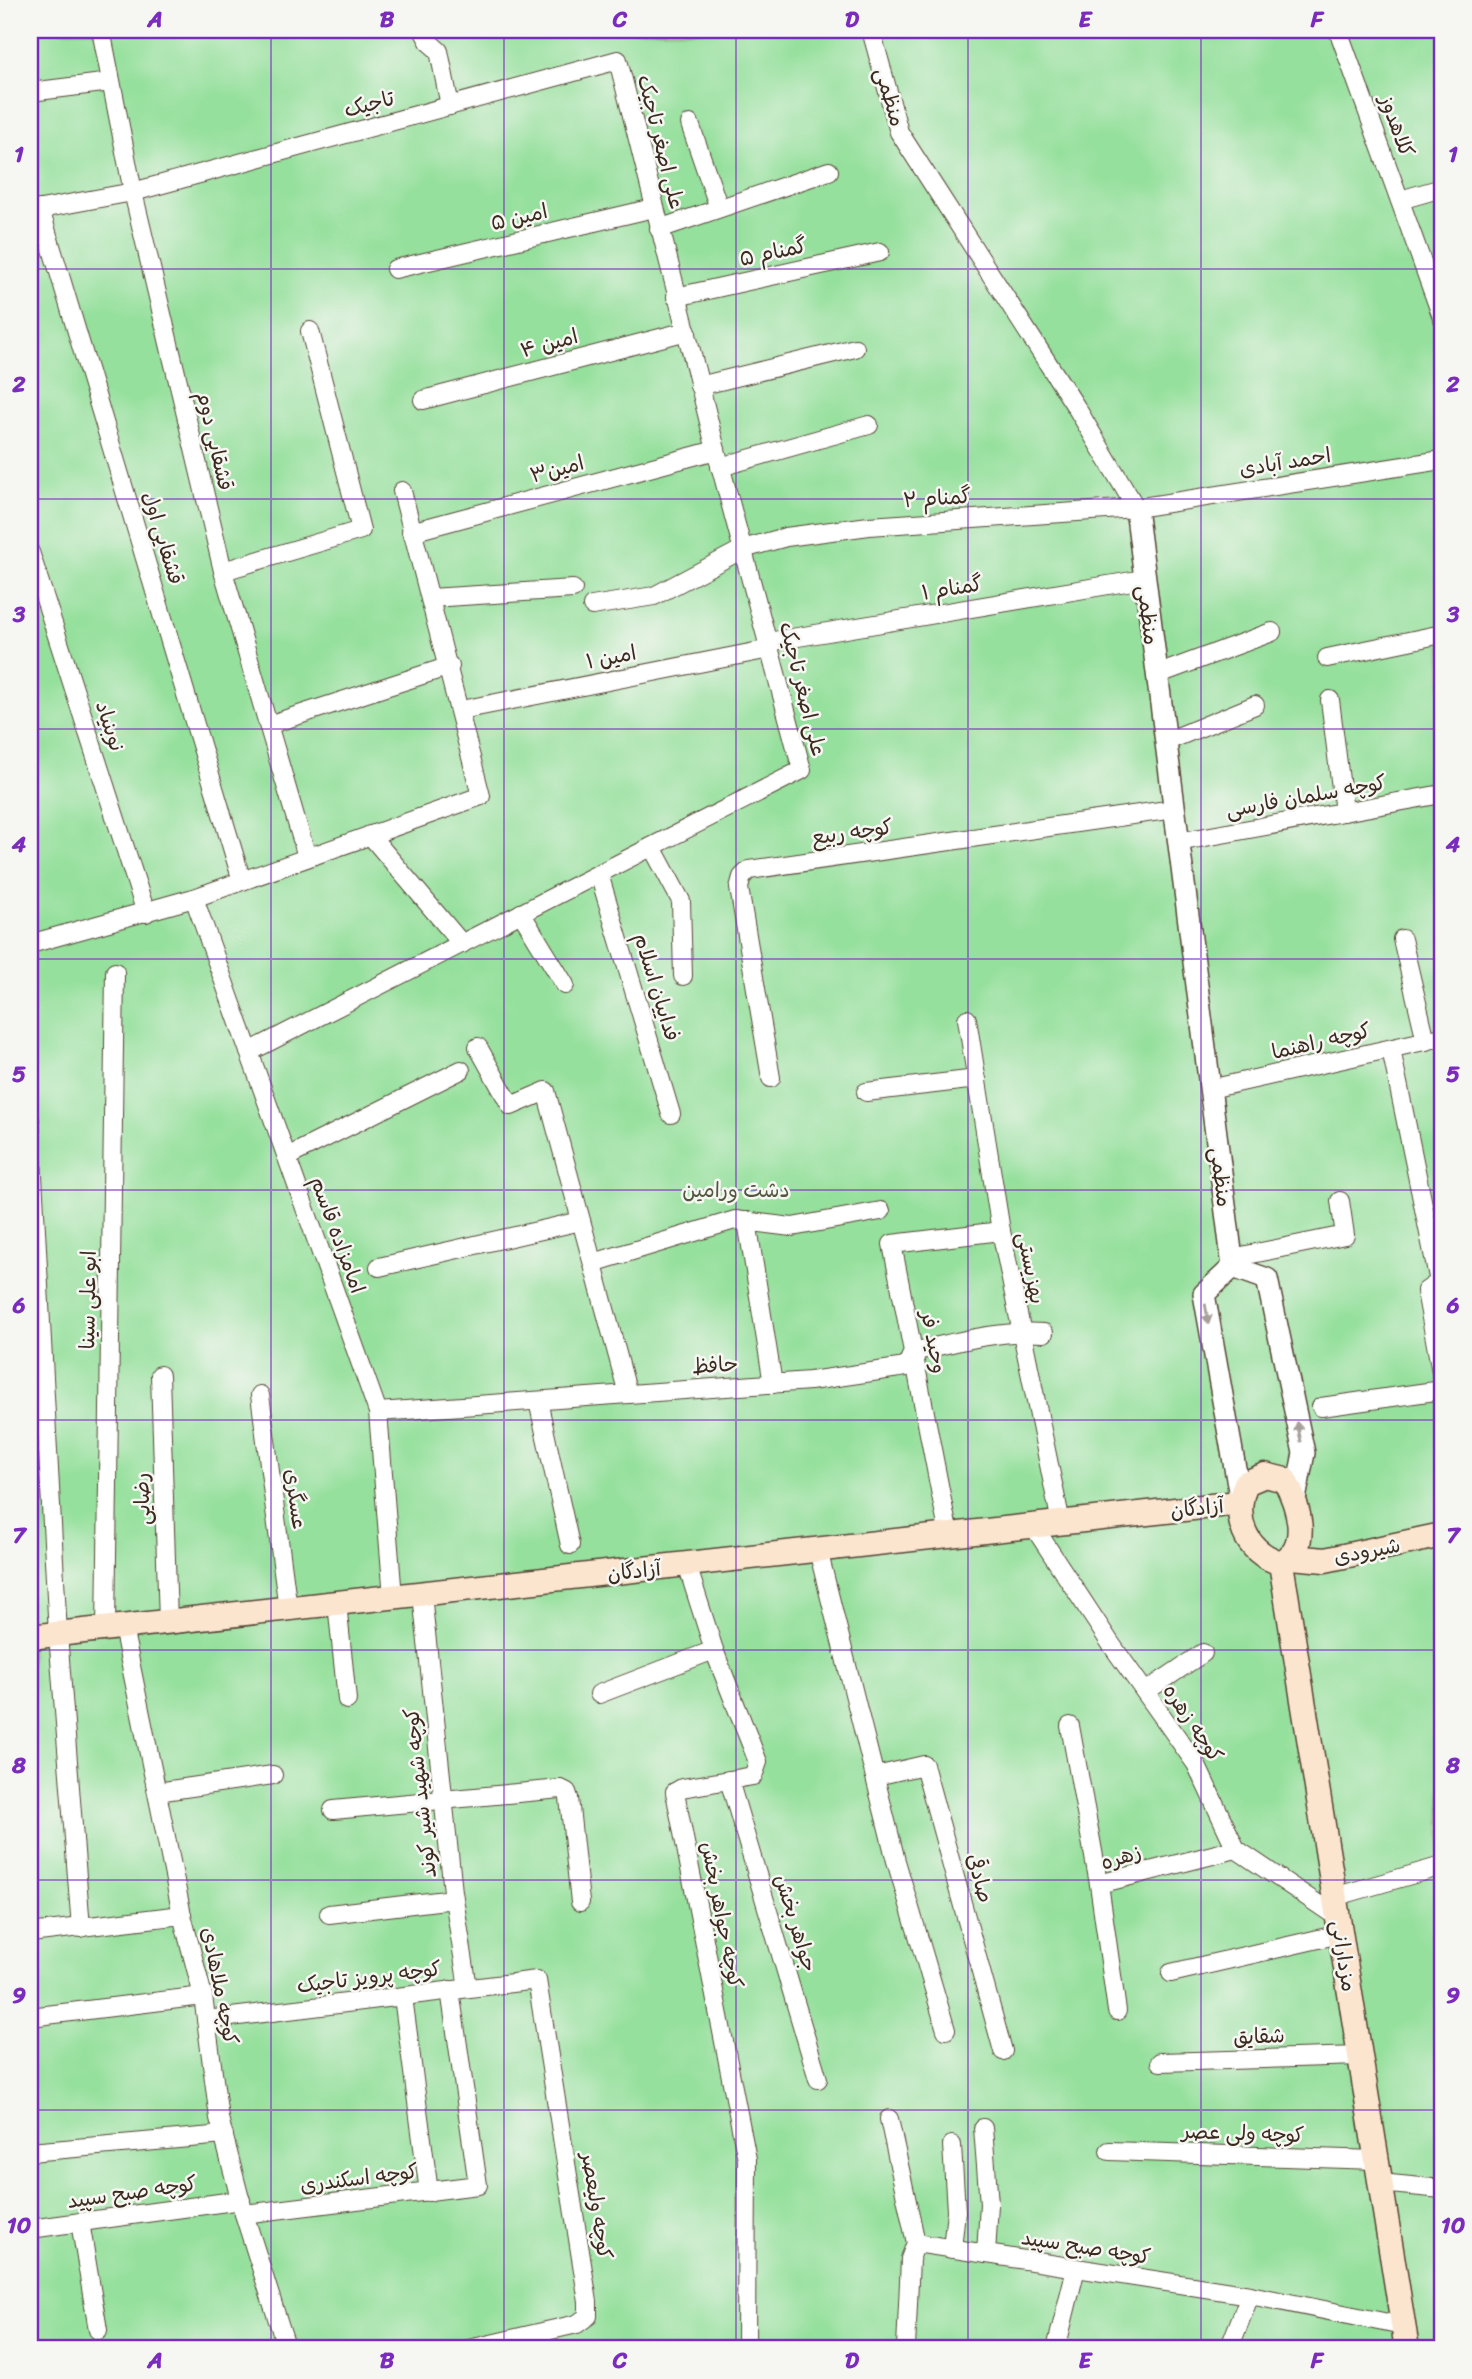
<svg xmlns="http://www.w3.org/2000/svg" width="1472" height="2379" viewBox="0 0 1472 2379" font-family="Sriracha,'Playpen Sans Arabic',sans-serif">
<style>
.green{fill:#95e09c;stroke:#68855d;stroke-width:2}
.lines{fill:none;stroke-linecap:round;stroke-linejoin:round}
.minor-casing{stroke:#564536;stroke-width:20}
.tertiary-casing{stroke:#564536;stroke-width:24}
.secondary-casing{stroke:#564536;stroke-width:27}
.minor{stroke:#fff;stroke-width:18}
.tertiary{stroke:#fff;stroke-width:21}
.secondary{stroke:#fbe5cf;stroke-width:24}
.oneway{fill:#a79f9a}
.grid{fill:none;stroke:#7b2cbf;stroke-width:2;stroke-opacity:0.55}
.labels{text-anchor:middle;stroke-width:5;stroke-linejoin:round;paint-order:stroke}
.street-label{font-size:21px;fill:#3b2a1e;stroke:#f6f6f2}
.park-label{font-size:21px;fill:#52583e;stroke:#f6f6f2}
.neatline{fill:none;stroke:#7b2cbf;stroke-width:2.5}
.grid-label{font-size:23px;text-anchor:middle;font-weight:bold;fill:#7b2cbf}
</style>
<rect width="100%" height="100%" fill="#f6f6f2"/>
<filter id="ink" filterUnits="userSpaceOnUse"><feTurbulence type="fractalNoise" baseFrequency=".0143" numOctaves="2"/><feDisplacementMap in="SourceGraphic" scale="14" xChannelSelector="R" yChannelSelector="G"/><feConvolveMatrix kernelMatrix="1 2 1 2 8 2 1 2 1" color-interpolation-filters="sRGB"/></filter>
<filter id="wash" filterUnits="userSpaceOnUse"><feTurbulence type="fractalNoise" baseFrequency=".00686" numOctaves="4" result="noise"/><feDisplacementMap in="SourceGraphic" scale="28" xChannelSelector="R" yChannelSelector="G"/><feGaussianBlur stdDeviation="1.57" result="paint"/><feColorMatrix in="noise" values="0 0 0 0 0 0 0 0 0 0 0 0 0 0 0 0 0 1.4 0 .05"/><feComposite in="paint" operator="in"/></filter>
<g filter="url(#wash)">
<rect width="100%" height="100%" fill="#f1dcbc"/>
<!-- green -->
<rect class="green" x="30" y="30" width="1412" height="2319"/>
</g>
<g filter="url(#ink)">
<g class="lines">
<defs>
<g id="minor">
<polyline points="101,30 133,192 223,571 307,857"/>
<polyline points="423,30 430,43 439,51 450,106"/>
<polyline points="871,30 899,132 1076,407 1136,508"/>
<polyline points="1338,30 1442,317"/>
<polyline points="30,92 111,82"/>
<polyline points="690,124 719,208"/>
<polyline points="1400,200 1442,188"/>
<polyline points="40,209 242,881"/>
<polyline points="30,211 133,192 618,60 716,450 802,770 249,1052"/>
<polyline points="659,229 829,171"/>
<polyline points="395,269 654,208"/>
<polyline points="676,297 880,252"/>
<polyline points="699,386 855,348"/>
<polyline points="423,400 687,331"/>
<polyline points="720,467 869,425"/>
<polyline points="411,532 716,450"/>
<polyline points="30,552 146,913"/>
<polyline points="223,571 361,530 310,331"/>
<polyline points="430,598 573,589"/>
<polyline points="592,606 654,596 743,549 786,537 869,526 1136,508 1442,460"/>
<polyline points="768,642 1144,579"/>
<polyline points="1327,658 1442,634"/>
<polyline points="1156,675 1272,632"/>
<polyline points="1330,700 1344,812"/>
<polyline points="461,710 770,649"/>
<polyline points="268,725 450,666"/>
<polyline points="1165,742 1255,705"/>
<polyline points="370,835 462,944"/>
<polyline points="1178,842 1442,794"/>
<polyline points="652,847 681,901 683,976"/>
<polyline points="599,874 671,1114"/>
<polyline points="194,898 378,1412 393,1597"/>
<polyline points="521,913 565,985"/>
<polyline points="1402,939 1426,1041"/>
<polyline points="30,944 194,898 481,796 402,491"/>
<polyline points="967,1019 1001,1231 1061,1523"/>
<polyline points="478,1047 511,1106 546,1091 628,1394"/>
<polyline points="1391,1049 1439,1282 1426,1291 1442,1377"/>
<polyline points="771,1078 739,888 742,877 749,870 1174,809"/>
<polyline points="1210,1089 1442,1037"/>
<polyline points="866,1092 977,1079"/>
<polyline points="30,1121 58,1634 81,1928"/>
<polyline points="287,1157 461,1070"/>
<polyline points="747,1221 773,1384"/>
<polyline points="1232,1258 1345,1235 1340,1201"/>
<polyline points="593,1263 735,1220 792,1227 881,1211"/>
<polyline points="379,1267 581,1221"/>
<polyline points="160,1375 168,1622"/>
<polyline points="260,1395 288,1609"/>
<polyline points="538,1401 570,1545"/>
<polyline points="1321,1407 1442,1390"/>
<path d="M 378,1412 L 810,1381 L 906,1367 L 913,1352 C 956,1342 1000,1330 1044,1333"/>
<polyline points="1034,1527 1111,1644 1196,1764 1236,1849 1337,1917"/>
<polyline points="949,1536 892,1244 1001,1231"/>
<polyline points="818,1550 896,1861 946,2030"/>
<polyline points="687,1565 714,1650 758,1762 753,1776 682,1788 675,1792 747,2159 746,2349"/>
<polyline points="422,1594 453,1892 468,1988"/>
<polyline points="337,1603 347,1700"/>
<polyline points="123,1627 182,1915 203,1996 219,2118 244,2214 287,2349"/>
<polyline points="106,1629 115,972"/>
<polyline points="1145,1692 1203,1653"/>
<polyline points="599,1694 714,1650"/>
<polyline points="1070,1726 1099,1884"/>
<polyline points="876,1776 924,1765 1003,2051"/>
<polyline points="729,1780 818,2079"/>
<polyline points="157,1792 273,1775"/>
<polyline points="333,1810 561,1789 567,1792 569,1798 580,1902"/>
<polyline points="1334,1897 1442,1866"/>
<polyline points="329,1914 454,1899"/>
<polyline points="30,1933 182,1915"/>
<polyline points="1171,1973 1340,1934"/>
<polyline points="403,1997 429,2192"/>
<polyline points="1117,2011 1099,1884 1236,1849"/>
<polyline points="30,2017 203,1996"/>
<polyline points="206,2020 537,1980 588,2302 588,2316 577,2324 469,2349"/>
<polyline points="1160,2062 1360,2056"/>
<polyline points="889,2119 916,2243 910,2259 906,2349"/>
<polyline points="983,2128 989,2204 986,2254"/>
<polyline points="1109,2151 1376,2160"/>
<polyline points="30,2152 224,2135"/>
<polyline points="1380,2183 1442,2189"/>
<polyline points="244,2214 478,2185 450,1990"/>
<polyline points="80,2222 98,2330"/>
<polyline points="30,2229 241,2200"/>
<polyline points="916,2243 1250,2295"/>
<polyline points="952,2249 956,2211 952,2145"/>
<polyline points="1056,2349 1076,2268"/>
<polyline points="1229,2349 1250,2295 1403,2326"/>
</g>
<g id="tertiary">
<polyline points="1136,508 1233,1267"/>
<polyline points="1240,1496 1204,1294 1233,1267 1267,1279 1304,1453 1295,1499"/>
</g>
<g id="secondary">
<path d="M 1265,1475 L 1285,1480 C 1298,1505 1312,1546 1281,1563 C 1244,1552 1232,1517 1246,1483 Z"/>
<polyline points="1291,1557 1325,1560 1442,1535"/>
<polyline points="1281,1563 1407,2349"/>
<polyline points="30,1637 1238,1503"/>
</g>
</defs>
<!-- minor casing -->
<use href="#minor" class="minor-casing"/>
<!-- tertiary casing -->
<use href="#tertiary" class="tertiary-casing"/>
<!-- secondary casing -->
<use href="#secondary" class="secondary-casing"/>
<!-- minor -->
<use href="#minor" class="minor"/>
<!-- tertiary -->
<use href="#tertiary" class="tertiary"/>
<!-- secondary -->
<use href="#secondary" class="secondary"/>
</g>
<!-- one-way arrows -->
<defs><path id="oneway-solid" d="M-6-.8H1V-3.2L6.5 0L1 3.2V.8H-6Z" transform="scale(1.75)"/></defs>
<g class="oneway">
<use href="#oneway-solid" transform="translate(1207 1314) rotate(80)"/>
<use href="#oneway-solid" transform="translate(1299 1432) rotate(-102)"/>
</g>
</g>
<!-- grid -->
<path class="grid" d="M 271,30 L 271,2349M 504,30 L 504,2349M 736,30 L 736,2349M 968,30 L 968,2349M 1201,30 L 1201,2349M 30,269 L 1442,269M 30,499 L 1442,499M 30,729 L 1442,729M 30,959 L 1442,959M 30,1190 L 1442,1190M 30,1420 L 1442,1420M 30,1650 L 1442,1650M 30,1880 L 1442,1880M 30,2110 L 1442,2110"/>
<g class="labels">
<!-- street labels -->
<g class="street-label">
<text transform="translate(890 97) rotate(74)" y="7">منظمی</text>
<text transform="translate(369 104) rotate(-15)" y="7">تاجیک</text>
<text transform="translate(1397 126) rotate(70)" y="7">کلاهدوز</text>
<text transform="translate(661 142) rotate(76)" y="7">علی اصغر تاجیک</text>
<text transform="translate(519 217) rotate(-13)" y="7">امین ۵</text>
<text transform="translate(773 252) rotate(-12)" y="7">گمنام ۵</text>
<text transform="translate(549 343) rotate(-15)" y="7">امین ۴</text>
<text transform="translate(215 441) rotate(77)" y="7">قشقایی دوم</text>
<text transform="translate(1285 462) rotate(-9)" y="7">احمد آبادی</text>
<text transform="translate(557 469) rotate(-15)" y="7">امین۳</text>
<text transform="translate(937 498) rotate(-4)" y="7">گمنام ۲</text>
<text transform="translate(163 538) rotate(73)" y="7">قشقایی اول</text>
<text transform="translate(952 588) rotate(-9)" y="7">گمنام ۱</text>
<text transform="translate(1148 615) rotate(83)" y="7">منظمی</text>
<text transform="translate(611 657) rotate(-11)" y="7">امین ۱</text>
<text transform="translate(803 689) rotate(76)" y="7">علی اصغر تاجیک</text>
<text transform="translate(110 726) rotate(72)" y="7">نوبنیاد</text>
<text transform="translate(1306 796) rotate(-10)" y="7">کوچه سلمان فارسی</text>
<text transform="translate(852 832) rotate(-8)" y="7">کوچه ربیع</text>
<text transform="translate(657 987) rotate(73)" y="7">فداییان اسلام</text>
<text transform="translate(1321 1041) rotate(-13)" y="7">کوچه راهنما</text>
<text transform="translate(1221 1177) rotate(83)" y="7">منظمی</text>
<text transform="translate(338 1235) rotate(70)" y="7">امامزاده قاسم</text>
<text transform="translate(1031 1268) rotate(79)" y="7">بهزیستی</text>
<text transform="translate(88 1300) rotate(-89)" y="7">ابو علی سینا</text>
<text transform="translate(934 1342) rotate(79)" y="7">وحید فر</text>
<text transform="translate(715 1365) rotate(-4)" y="7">حافظ</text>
<text transform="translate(142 1499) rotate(-92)" y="7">رضایی</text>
<text transform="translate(296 1499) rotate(83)" y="7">عسگری</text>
<text transform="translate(1197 1508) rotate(-6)" y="7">آزادگان</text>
<text transform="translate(1367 1551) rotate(-11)" y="7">شیرودی</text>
<text transform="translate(634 1571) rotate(-6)" y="7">آزادگان</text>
<text transform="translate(1193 1723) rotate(56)" y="7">کوچه زهره</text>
<text transform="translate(420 1793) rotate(-96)" y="7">کوچه شهید شیر کوند</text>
<text transform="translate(1121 1857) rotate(-18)" y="7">زهره</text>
<text transform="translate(980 1878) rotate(75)" y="7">صادقی</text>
<text transform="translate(722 1915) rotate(79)" y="7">کوچه جواهر بخش</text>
<text transform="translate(796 1923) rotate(73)" y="7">جواهر بخش</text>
<text transform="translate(1344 1956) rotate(81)" y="7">مزدارانی</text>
<text transform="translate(369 1977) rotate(-7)" y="7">کوچه پرویز تاجیک</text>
<text transform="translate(220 1986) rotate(79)" y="7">کوچه ملاهادی</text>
<text transform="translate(1259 2036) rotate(-2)" y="7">شقایق</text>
<text transform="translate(1243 2133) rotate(2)" y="7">کوچه ولی عصر</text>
<text transform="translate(359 2178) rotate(-7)" y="7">کوچه اسکندری</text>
<text transform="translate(132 2192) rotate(-8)" y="7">کوچه صبح سپید</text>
<text transform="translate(597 2206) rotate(81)" y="7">کوچه ولیعصر</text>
<text transform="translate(1086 2247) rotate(9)" y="7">کوچه صبح سپید</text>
</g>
<!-- park labels -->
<g class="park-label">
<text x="736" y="1197">دشت ورامین</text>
</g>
</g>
<!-- margin -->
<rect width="1472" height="2379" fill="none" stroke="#f6f6f2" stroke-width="77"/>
<rect x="38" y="38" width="1396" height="2302" class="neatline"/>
<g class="grid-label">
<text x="155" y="27">A</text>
<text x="387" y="27">B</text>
<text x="620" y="27">C</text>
<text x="852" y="27">D</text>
<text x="1085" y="27">E</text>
<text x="1317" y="27">F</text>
<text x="19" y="162">1</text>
<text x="1453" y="162">1</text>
<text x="19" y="392">2</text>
<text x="1453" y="392">2</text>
<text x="19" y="622">3</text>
<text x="1453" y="622">3</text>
<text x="19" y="852">4</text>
<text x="1453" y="852">4</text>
<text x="19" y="1082">5</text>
<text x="1453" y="1082">5</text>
<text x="19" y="1313">6</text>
<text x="1453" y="1313">6</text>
<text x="19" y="1543">7</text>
<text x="1453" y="1543">7</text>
<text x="19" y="1773">8</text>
<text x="1453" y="1773">8</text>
<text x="19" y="2003">9</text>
<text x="1453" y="2003">9</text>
<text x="19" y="2233">10</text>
<text x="1453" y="2233">10</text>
<text x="155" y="2368">A</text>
<text x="387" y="2368">B</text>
<text x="620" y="2368">C</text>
<text x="852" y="2368">D</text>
<text x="1085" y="2368">E</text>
<text x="1317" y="2368">F</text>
</g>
</svg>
